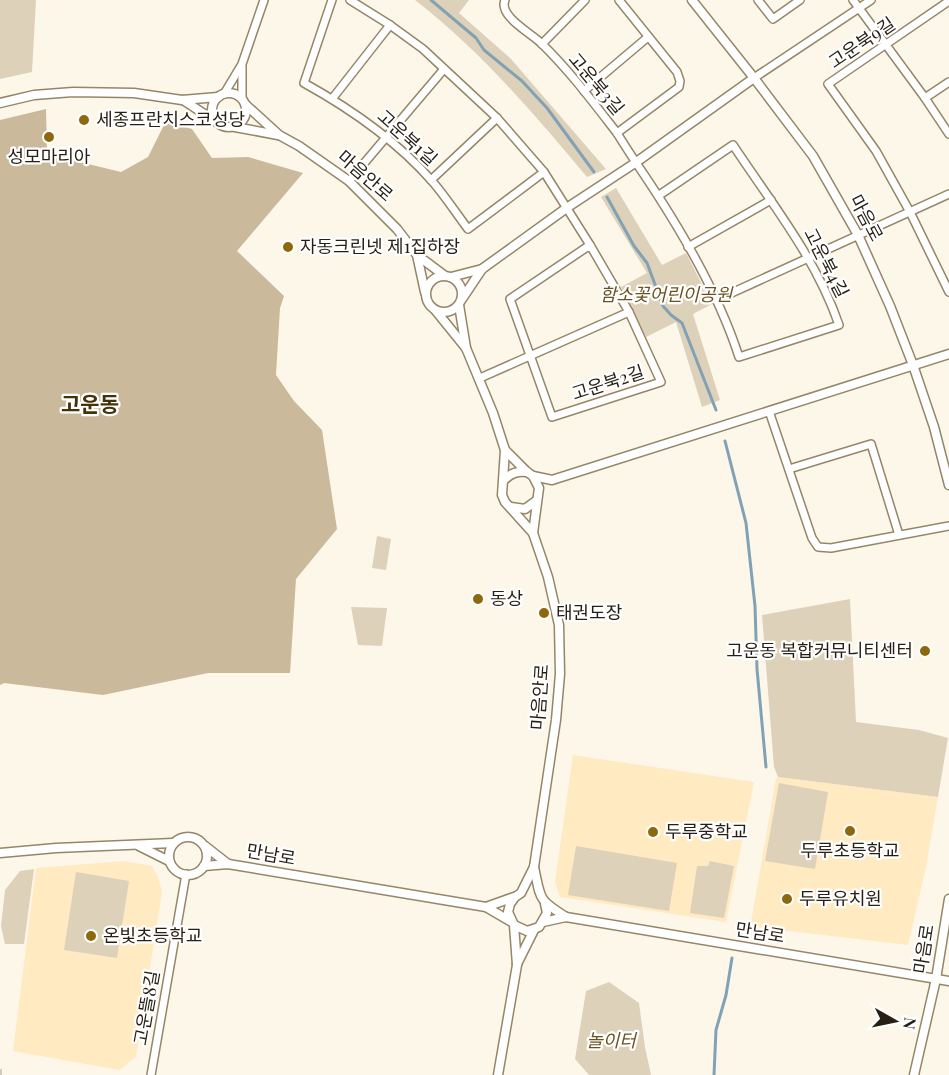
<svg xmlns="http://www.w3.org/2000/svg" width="949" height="1075" viewBox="0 0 949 1075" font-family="'Playfair Display','Noto Sans KR',serif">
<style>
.built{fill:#ffeac2}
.green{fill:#ded1ba}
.forest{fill:#caba9b}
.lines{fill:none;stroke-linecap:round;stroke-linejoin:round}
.stream{stroke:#81a2b5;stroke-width:3}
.trunk-tunnel{stroke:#d2ccbf;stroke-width:12;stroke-dasharray:12 6;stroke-linecap:butt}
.minor-casing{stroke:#958668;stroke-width:10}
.tertiary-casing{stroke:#958668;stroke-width:11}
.minor{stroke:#fff;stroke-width:7}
.tertiary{stroke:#fff;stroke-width:8}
.poi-dot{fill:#8e680c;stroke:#fff;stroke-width:2}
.labels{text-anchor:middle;stroke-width:4.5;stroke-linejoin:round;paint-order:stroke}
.street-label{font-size:18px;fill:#261f14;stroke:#fff}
.poi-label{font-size:18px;fill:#261f14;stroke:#fff;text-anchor:start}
.park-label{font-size:18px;font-style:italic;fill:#6b521f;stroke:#fff}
.quarter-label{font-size:21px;font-weight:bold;fill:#443209;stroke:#fff}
</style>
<rect width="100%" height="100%" fill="#fdf7ea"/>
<!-- built -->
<g class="built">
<polygon points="573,755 754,782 726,922 560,897 555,882"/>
<polygon points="778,777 938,797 926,867 908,945 756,927 751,922 776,779"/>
<polygon points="124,861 152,866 158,877 162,892 136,1057 119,1070 13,1051 36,868"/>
</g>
<!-- green -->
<g class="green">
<polygon points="0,0 36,0 32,72 0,79"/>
<path d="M 415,0 L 469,0 L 459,13 L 511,59 L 606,169 L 587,177 C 534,114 481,51 415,0 Z"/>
<polygon points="616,188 662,265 686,253 712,304 693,314 720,400 702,407 676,322 646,337 621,287 647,273 601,197"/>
<polygon points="377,536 391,539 386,570 372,568"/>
<polygon points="850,599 856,722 919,730 948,738 938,797 778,777 774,767 762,615"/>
<polygon points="351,607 387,608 382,646 358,645"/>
<polygon points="779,783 828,792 815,869 765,861"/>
<polygon points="576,846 677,863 669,911 568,895"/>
<polygon points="710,861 734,866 724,918 690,913 697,866 708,866"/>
<polygon points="34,869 24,944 5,944 1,926 5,890 20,871"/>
<polygon points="76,872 129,881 117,958 64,950"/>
<polygon points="609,982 639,1003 645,1047 651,1075 589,1075 575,1059 586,991"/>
</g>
<!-- forest -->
<polygon class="forest" points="46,109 47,154 121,172 148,157 166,121 192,129 212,158 248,157 303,173 237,251 284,296 280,308 276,375 294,401 322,430 337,529 296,579 290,673 208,673 103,695 4,683 0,685 0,120"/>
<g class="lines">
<!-- stream -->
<g class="stream">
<polyline points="431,0 476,38 484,50 522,81 547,108 594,172"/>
<polyline points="607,197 634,246 647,263 663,306 671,315 682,323 716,410"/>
<polyline points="725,441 746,523 755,606 757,669 766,767"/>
<polyline points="714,1075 716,1030 726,995 732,958"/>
</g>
<!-- trunk-tunnel -->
<polyline class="trunk-tunnel" points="0,1075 2,1075"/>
<defs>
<g id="minor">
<path d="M 332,0 L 304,83 C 351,109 396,140 432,181 C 445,196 456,213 468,229 L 544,172"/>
<polyline points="350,0 390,25 423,49 497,118 544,172 590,245"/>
<path d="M 505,0 C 498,16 531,33 541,43 C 569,70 593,102 617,133 L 679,87 L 680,81 L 677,72 L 619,0"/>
<polyline points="758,0 773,19 800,0"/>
<polyline points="853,0 925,98"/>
<polyline points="949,1 828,84 876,151 910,212 949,292"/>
<polyline points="542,44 585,0"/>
<polyline points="754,78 871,0"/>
<polyline points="949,82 925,98 949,134"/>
<polyline points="584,91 648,37"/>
<polyline points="224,94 242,64 264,0"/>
<polyline points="242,99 242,67"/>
<polyline points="332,99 390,25"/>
<path d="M 617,133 C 631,156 646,177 660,199 C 692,249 721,301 739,357 L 839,325 C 816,258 772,204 733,145 L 658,196"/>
<polyline points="431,180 497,118"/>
<polyline points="349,181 444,69"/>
<polygon points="590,245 629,312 661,382 552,417 510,299"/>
<polyline points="688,247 771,200"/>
<polyline points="716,300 949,194"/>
<polyline points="480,378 629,312"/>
<polyline points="769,411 812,538 818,547 831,548 949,526"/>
<polyline points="789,469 871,444 899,535"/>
<polyline points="151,1075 186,874"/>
</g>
<g id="tertiary">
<polyline points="692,0 754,78 813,156 858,235 890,306 913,365 934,427 949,485"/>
<circle cx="229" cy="110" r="17"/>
<polyline points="183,100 215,121"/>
<polyline points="0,103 34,95 73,92 134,93 182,100 218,97"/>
<polyline points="246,105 279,135 299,146 349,181 397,229 417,255 445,276"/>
<polyline points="235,127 278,135"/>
<polyline points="417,255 425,292"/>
<circle cx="444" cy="294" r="18"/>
<polyline points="451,277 482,269"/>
<polyline points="462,299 482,269 568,207 635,163 754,78"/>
<polyline points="459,305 466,348"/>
<polyline points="436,311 466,348 493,413 505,450 502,495 505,502 533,533"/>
<polyline points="533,476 552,480 949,354"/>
<path d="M 504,480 C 511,473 517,471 527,472"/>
<polyline points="511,507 525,509 536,501"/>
<circle cx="188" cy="856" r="19"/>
<polyline points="139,846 169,861"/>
<polyline points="205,846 228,864"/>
<polyline points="0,853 56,848 173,843"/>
<polyline points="204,866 228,864 486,907 510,921"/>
<path d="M 534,867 C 541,899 537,899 566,917"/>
<polyline points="486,907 514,897"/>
<polyline points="543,922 566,917 949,981"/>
<polyline points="514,925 527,931 539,927 547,913 545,904"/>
<polyline points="517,964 534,930"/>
<polyline points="498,1075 517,965 514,925 508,912 510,904 515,897 521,893 534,867 556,720 560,674 559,625 548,577 533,533 539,488 533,476 527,472 505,450"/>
<polyline points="914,1075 936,979 949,899"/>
</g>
</defs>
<!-- minor casing -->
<use href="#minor" class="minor-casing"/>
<!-- tertiary casing -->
<use href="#tertiary" class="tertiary-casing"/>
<!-- minor -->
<use href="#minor" class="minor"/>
<!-- tertiary -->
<use href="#tertiary" class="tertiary"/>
</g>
<!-- markers -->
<g class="poi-dot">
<circle cx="84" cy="120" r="6"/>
<circle cx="49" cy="137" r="6"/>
<circle cx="288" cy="247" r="6"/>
<circle cx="478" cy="599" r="6"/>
<circle cx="544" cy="613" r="6"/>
<circle cx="925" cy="651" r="6"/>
<circle cx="850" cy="831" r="6"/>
<circle cx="653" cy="832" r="6"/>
<circle cx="787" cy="899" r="6"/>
<circle cx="91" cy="936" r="6"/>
</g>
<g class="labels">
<!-- street labels -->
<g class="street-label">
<text transform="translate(862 43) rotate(-34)" y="6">고운북9길</text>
<text transform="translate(596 84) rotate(50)" y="6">고운북3길</text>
<text transform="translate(407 138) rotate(42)" y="6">고운북1길</text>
<text transform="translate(365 176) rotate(41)" y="6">마음안로</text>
<text transform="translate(866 218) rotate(62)" y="6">마음로</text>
<text transform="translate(826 263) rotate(63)" y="6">고운북4길</text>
<text transform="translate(608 383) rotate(-18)" y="6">고운북2길</text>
<text transform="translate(540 697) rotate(-86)" y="6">마음안로</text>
<text transform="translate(271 855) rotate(10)" y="6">만남로</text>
<text transform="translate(760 933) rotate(9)" y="6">만남로</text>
<text transform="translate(924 949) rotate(-81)" y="6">마음로</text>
<text transform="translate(147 1008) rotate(-80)" y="6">고운뜰8길</text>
</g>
<!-- poi labels -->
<g class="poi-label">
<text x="96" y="126">세종프란치스코성당</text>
<text x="49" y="163" text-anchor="middle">성모마리아</text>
<text x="300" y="253">자동크린넷 제1집하장</text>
<text x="490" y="605">동상</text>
<text x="556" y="619">태권도장</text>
<text x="913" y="657" text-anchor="end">고운동 복합커뮤니티센터</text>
<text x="665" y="838">두루중학교</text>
<text x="850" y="857" text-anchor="middle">두루초등학교</text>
<text x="799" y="905">두루유치원</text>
<text x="103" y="942">온빛초등학교</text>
</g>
<!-- park labels -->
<g class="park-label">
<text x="666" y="301">함소꽃어린이공원</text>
<text x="611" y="1047">놀이터</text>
</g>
<!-- quarter labels -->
<g class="quarter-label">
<text x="90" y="412">고운동</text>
</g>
</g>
<!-- north arrow -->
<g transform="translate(895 1021) rotate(99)" stroke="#ffffff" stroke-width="4.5" paint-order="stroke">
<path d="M0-4.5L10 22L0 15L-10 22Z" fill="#261f14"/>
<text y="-9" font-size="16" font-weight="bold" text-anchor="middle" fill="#261f14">N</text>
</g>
</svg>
